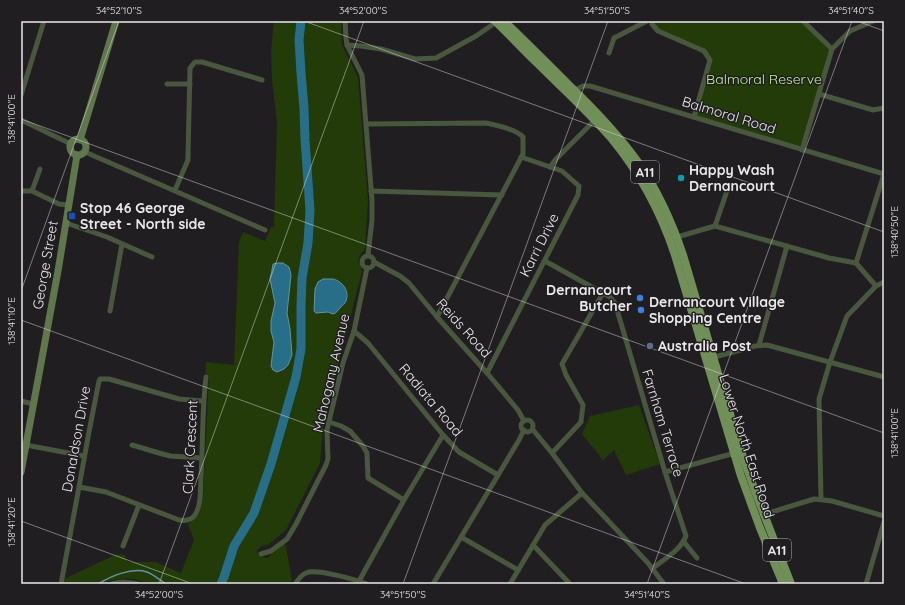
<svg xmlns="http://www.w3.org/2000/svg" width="905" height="605" viewBox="0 0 905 605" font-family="Quicksand,sans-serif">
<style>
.green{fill:#223b08}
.water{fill:#296e89;stroke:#6393a6}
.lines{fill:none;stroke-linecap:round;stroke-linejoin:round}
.stream{stroke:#6393a6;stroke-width:1.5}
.river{stroke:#296e89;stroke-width:9}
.street{stroke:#48573d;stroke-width:5}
.secondary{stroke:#5f774d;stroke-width:7}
.primary{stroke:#718f59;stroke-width:8}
.ticks{fill:none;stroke:#eae8eb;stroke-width:1;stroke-opacity:0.45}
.culture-dot{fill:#0f9aa8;stroke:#211e22;stroke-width:1.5}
.transit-dot{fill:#1a4fb4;stroke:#211e22;stroke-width:1.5}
.shop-dot{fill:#3f7fe0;stroke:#211e22;stroke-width:1.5}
.service-dot{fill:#5c6f8a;stroke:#211e22;stroke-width:1.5}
.labels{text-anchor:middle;stroke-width:3;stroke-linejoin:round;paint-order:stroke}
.shield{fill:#211e22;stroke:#aeabaf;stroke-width:1}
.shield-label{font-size:13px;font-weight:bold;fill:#eae8eb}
.park-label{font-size:14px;fill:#bef196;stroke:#211e22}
.street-label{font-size:14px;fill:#eae8eb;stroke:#211e22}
.poi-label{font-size:14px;font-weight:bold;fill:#eae8eb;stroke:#211e22;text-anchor:start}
.neatline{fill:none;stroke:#eae8eb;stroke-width:1.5}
.ticks-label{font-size:10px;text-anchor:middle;fill:#eae8eb}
</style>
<rect width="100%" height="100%" fill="#211e22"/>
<!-- green -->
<g class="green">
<path d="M 274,21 L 341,21 L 342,45 L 358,77 L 368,200 L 365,249 L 360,255 L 358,262 L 361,266 L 362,272 L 341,352 L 323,427 L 320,463 L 286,530 L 268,545 L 261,546 L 257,551 L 259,556 L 267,558 L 285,542 L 292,580 L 289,584 L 149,584 C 131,577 124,577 106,582 L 104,584 L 63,584 L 64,579 L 117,554 L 125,555 L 127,562 L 155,562 L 181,573 L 194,540 L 188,524 C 200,517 201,510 203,497 L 209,376 L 205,373 L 206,362 L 234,365 L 239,242 L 243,232 L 265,241 L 271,227 L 274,227 L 277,123 L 272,79 L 271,51 Z"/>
<polygon points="653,21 803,21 832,49 802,150 694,117 709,59 704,51 658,31"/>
<polygon points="639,405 660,464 626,475 614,450 603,460 582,434 590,416"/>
</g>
<!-- water -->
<g class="water">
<polygon points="278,263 283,263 289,267 291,275 287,313 290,329 292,355 288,365 284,369 277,372 273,370 271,366 274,342 271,331 271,321 275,303 270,279 272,270 273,264"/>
<path d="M 323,279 C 326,279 330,279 333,279 C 342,281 350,291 346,301 C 345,304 342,305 340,308 C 337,311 337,313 333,314 L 328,312 L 316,313 L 314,311 L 315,289 L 318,282 Z"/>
</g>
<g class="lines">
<!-- stream -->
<path class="stream" d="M 98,584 C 111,576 132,567 147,572 C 153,574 161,581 166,584"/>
<!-- river -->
<polyline class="river" points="221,584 224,577 234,546 254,513 271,464 296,377 301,349 301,306 302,278 308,243 310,210 305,140 304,108 301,73 299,40 301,21"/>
<!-- street -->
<g class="street">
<polyline points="345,21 346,38 347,45 362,75 372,200 372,220 368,255"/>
<polyline points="653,21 652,24 658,31 704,51 710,60 694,117"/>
<polyline points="803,21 832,49"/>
<polyline points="347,45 361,46 381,49 415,59 436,58 476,36 498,21"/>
<polyline points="609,53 614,38 647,21"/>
<polyline points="167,84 190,84"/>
<polyline points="573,91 583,86 590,86 884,174"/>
<polyline points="819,94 873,110 884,108"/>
<polyline points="21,95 44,21"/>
<polyline points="21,120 71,144"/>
<path d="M 366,124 L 486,123 C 496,125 516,129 523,137 L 523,154 L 437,317"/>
<polyline points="802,150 832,49 850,31 873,21"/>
<polyline points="85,152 265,230"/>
<polyline points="550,167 556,159 596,119"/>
<polyline points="175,190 188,160 188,156 190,68 195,62 202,62 262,80"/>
<polyline points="21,191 32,191 59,204 69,205"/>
<polyline points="32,191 40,169"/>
<polyline points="371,191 502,195"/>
<polyline points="66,223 107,237 152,257"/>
<polyline points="715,226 729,185"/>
<polyline points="677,237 715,226 829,258 856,263"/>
<circle cx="368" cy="262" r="6"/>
<path d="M 545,261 L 610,297 L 615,303 L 665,472 L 686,536 C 680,551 664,559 652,569"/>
<polyline points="374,262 400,276 409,283 437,317 487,373 518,410 524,421"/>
<polyline points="876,286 856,263 884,174"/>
<polyline points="110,311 122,244"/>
<polyline points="354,331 368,343 443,435 459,452 498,475"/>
<polyline points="759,345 787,246"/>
<polyline points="711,358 755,346 767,345 884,377"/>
<polyline points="487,373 578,195 579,186 562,171 521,157"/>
<polyline points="21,401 33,404"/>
<circle cx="527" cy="426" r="6"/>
<polyline points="329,422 341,426 350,431 363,446 367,453 368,478 404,500"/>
<polyline points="532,430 534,431 552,453 582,493 648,563 664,584"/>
<polyline points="26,445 84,456"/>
<polyline points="132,445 159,453 170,456 202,458"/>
<polyline points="552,453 581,422 581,421 583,405 566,375 562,364 603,293"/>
<polyline points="665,472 735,453"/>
<path d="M 79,487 L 106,492 L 179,520 C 185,521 191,521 195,515 C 202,504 200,488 201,476 C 203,443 202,410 206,377"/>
<polyline points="821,499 819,399 830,362 847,316 876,286 884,282"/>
<polyline points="762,515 814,499 832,501 884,516"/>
<polyline points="461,537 518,570"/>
<polyline points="684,542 697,558"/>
<polyline points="533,545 570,584"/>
<polyline points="123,546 139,505"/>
<polyline points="261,554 271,551 287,539 296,524 326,465 328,459 327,430 343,363 354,331 367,268"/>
<polyline points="359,581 404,500 443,435"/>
<polyline points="61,584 79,487 89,432 99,381 100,379 109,379 179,399 203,401"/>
<path d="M 112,584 C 122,581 129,582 138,584"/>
<path d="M 295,584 C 298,580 301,575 306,573 C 316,568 356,580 367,584"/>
<polyline points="433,584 519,440 524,430"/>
<polyline points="510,584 545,525 582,493"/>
<polyline points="866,584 884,522"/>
</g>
<!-- secondary -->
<g class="secondary">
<circle cx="78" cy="147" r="8"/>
<polyline points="80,140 116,21"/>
<polyline points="21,472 58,271 77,155"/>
</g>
<!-- primary -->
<g class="primary">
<path d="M 495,21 C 509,34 522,49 536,62 C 561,87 588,111 611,138 C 640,173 661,213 675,255 L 741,476 L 760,528 L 783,584"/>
<path d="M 504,21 C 526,42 548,64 569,85 C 594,109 618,134 638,162 C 658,191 672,222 683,255 L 741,451 L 755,491 L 791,584"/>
</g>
</g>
<!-- ticks -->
<path class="ticks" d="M 304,21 L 884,232M 857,21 L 884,31M 21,119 L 884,433M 21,291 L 119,21M 21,320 L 746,584M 21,521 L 193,584M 159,584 L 364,21M 403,584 L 608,21M 647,584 L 852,21"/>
<!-- markers -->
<circle class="culture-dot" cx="681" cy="178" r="4"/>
<rect class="transit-dot" x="68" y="212" width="8" height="8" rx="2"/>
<g class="shop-dot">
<circle cx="640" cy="298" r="4"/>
<circle cx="641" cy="310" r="4"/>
</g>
<circle class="service-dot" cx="650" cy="346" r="4"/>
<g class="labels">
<!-- shield labels -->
<g class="shield">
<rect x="631" y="161" width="28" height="22" rx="3"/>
<rect x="763" y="539" width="28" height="22" rx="3"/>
</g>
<g class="shield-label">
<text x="645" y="177">A11</text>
<text x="777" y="555">A11</text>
</g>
<!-- park labels -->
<g class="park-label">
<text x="764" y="84">Balmoral Reserve</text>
</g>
<!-- street labels -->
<g class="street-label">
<text transform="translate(729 115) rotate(17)" y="5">Balmoral Road</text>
<text transform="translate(539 245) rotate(-63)" y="5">Karri Drive</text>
<text transform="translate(45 265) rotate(-80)" y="5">George Street</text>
<text transform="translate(464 328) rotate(48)" y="5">Reids Road</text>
<text transform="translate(331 373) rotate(-77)" y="5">Mahogany Avenue</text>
<text transform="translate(431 400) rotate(50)" y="5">Radiata Road</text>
<text transform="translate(663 423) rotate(73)" y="5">Farnham Terrace</text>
<text transform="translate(76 439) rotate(-80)" y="5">Donaldson Drive</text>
<text transform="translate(747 446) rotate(72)" y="5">Lower North East Road</text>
<text transform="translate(190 447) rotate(-87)" y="5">Clark Crescent</text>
</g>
<!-- poi labels -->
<g class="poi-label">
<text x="689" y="175">Happy Wash<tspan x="689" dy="16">Dernancourt</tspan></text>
<text x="80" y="213">Stop 46 George<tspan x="80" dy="16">Street - North side</tspan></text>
<text x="632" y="295" text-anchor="end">Dernancourt<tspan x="632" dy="16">Butcher</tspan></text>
<text x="649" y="307">Dernancourt Village<tspan x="649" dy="16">Shopping Centre</tspan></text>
<text x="658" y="351">Australia Post</text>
</g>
</g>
<!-- border -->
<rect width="905" height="605" fill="none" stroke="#211e22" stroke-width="44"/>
<rect x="22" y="22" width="861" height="561" class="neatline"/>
<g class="ticks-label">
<text x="119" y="14">34°52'10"S</text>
<text x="363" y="14">34°52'00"S</text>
<text x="607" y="14">34°51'50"S</text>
<text x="851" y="14">34°51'40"S</text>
<text transform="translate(11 119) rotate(-90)" y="4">138°41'00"E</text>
<text transform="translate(894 232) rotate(-90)" y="4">138°40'50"E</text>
<text transform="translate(11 321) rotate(-90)" y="4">138°41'10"E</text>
<text transform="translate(894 433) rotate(-90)" y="4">138°41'00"E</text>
<text transform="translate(11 522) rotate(-90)" y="4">138°41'20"E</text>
<text x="159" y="598">34°52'00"S</text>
<text x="403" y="598">34°51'50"S</text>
<text x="647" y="598">34°51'40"S</text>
</g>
</svg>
